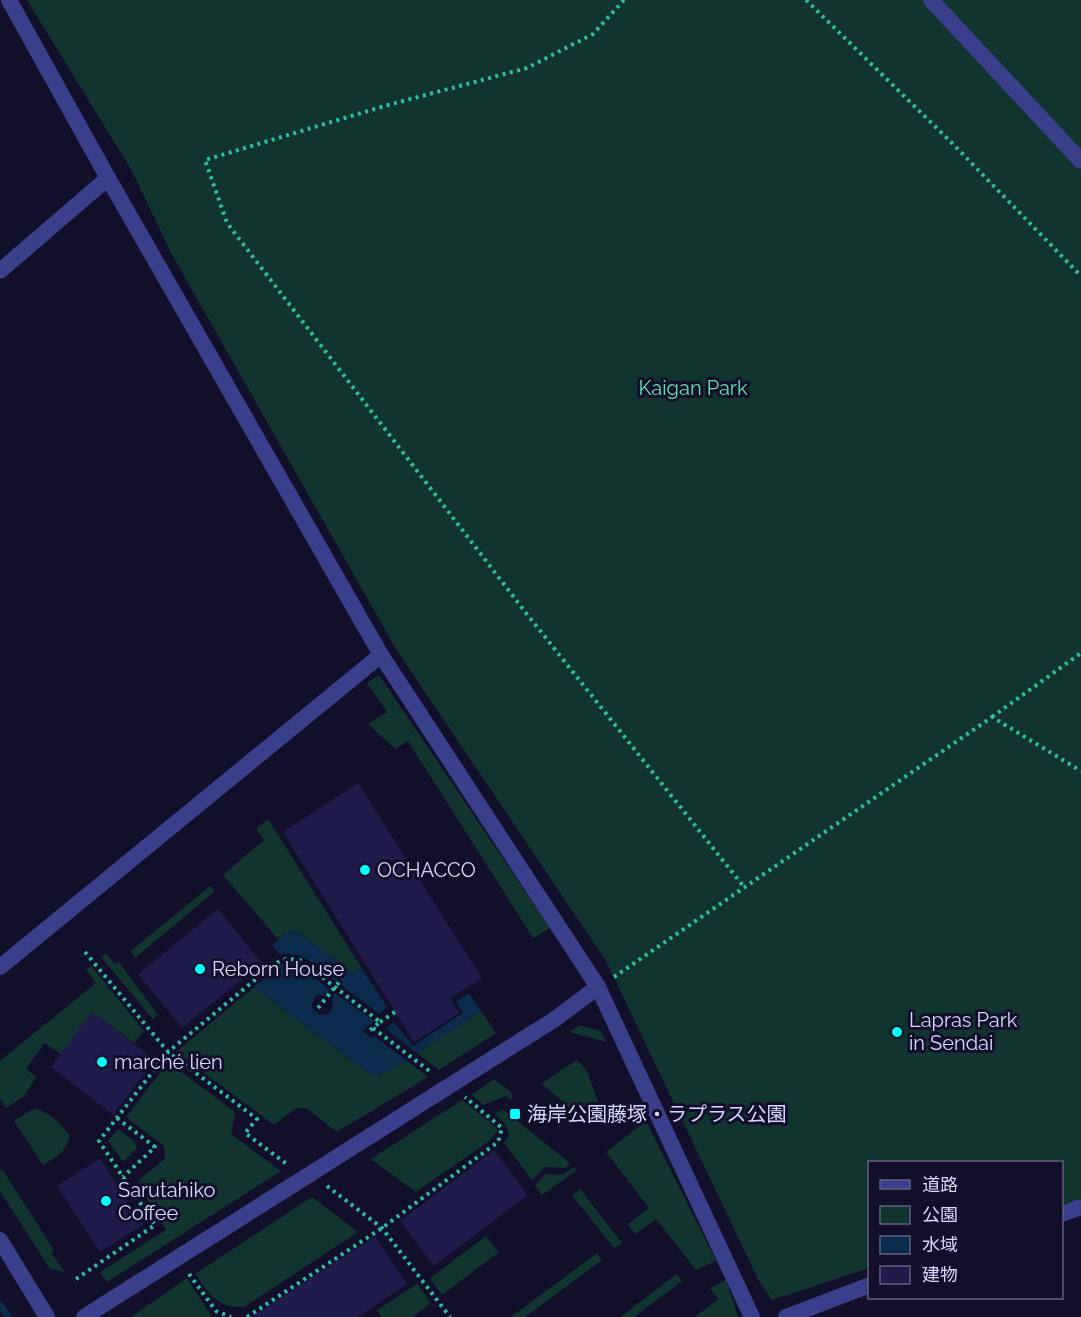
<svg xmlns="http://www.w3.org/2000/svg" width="1081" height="1317" viewBox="0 0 1081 1317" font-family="Raleway,'Noto Sans JP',sans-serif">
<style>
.green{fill:#12342f}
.water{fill:#0b2b4d}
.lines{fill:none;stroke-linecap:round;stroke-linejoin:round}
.stream{stroke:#0b2b4d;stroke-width:7}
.building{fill:#1f1b4b}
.path{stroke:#2cbfa5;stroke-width:4;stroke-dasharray:3 4.5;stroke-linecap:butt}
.minor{stroke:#393f8a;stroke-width:16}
.tertiary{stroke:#393f8a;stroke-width:16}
.poi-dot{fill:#04fffc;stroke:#110f2a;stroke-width:2}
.labels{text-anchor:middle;stroke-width:6;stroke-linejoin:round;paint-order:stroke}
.park-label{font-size:20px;fill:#5fe4b4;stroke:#110f2a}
.poi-label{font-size:20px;fill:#d8d8ff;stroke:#110f2a;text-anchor:start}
</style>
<rect width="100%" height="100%" fill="#110f2a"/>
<!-- green -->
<g class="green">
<polygon points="27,0 1081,0 1081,1199 1062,1206 1062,1162 870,1162 869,1268 772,1300 759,1281 606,961 396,649 171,253 132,171"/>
<polygon points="379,675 550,928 533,938 408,741 395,749 368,724 387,712 367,683"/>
<polygon points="268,819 361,967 353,973 298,932 295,931 283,935 278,939 223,875 264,840 256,829"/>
<polygon points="210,886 215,891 135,958 131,951"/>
<polygon points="106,953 115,964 119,962 158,1015 153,1019 101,957"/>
<polygon points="91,966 144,1031 134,1043 92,1012 61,1054 45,1043 26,1068 36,1077 24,1096 6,1108 0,1098 0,1061 96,983 86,970"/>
<polygon points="254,987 370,1074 379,1076 406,1060 428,1077 337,1132 306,1108 296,1108 274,1125 176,1052"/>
<polygon points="481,1011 496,1033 439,1070 417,1053"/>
<polygon points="580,1025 600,1031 607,1042 569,1032"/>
<polygon points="577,1060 587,1071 598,1102 580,1116 543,1085 543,1082"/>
<polygon points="168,1062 235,1112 231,1134 281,1171 107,1282 100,1272 166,1230 138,1185 140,1179 165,1159 164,1146 126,1117"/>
<polygon points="494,1079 511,1092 513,1100 505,1096 484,1105 471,1095"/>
<polygon points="462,1100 496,1127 497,1131 489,1141 416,1192 371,1159"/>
<path d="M 33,1109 C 48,1110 61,1124 70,1136 C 65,1154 57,1156 43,1165 L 14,1121 Z"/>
<path d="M 502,1109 L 570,1163 L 565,1168 L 545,1167 L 532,1180 L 504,1143 L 509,1136 C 508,1125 503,1121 495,1114 Z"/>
<polygon points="646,1121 716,1261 696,1270 656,1219 635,1234 628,1224 649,1208 606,1152"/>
<polygon points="118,1129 134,1141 137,1148 123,1162 108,1141"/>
<polygon points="574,1167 577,1170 542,1195 535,1185 546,1174 562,1175"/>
<polygon points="2,1169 54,1250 51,1253 65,1272 50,1269 0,1191 0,1170"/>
<polygon points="580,1189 622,1243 614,1248 572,1195"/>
<path d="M 312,1197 L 358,1232 L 244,1307 C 216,1308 210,1294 195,1274 Z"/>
<polygon points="486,1236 499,1252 442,1295 430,1278"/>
<polygon points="597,1253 602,1260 525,1317 511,1317"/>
<polygon points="677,1274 682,1281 634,1317 620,1317"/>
<polygon points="187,1278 212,1317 131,1317"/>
<polygon points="726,1280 738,1317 695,1317 718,1299 710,1288"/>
<polygon points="417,1284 431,1303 413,1317 381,1317 377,1310"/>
</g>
<!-- water -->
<g class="water">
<path d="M 289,931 L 298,932 L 353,973 L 361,967 L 387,1007 L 379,1014 L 341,985 L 343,982 L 339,978 L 336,982 C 320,969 302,949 280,955 L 272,945 Z"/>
<path d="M 289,963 L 299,965 L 330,990 L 327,994 L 317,995 C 299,1014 338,1026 332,998 L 335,993 L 374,1021 L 362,1031 L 372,1038 L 374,1036 L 406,1060 L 378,1076 L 370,1074 L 254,987 L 282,964 Z"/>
<polygon points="469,993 481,1011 417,1053 386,1029 394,1022 413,1046 463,1013 456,1001"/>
</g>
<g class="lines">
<!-- stream -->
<polyline class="stream" points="0,1305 8,1317"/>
</g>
<!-- building -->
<g class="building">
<polygon points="358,783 482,978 450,998 459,1013 414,1042 283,832"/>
<polygon points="218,909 262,963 182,1028 138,974"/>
<polygon points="92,1012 155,1060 113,1115 51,1067"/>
<polygon points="494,1150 528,1195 434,1266 400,1221"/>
<polygon points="100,1158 143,1225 100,1252 57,1186"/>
<polygon points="375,1236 407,1284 358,1317 255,1317 254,1315"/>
</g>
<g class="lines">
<!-- path -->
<g class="path">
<polyline points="624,0 593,34 527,68 388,105 205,160 227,223 526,613 744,887"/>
<polyline points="806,0 953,144 1081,276"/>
<polyline points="992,717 1081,653"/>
<polyline points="85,952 168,1052 257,1119 245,1133 288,1165"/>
<polyline points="614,977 992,717 1081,771"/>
<polyline points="318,1008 340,981"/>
<polyline points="380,1022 395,1012"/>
<polyline points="373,1028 432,1073"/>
<polyline points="117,1118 155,1147 123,1177"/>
<polyline points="327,1186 382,1228 450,1317"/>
<polyline points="189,1274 216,1311 231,1317"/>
<polyline points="76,1279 155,1225 99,1141 168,1052 274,964 286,959 300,960 380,1022 368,1032"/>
<polyline points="247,1317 382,1228 498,1142 502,1128 465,1097"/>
</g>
<!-- minor -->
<g class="minor">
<polyline points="9,0 108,178"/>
<polyline points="931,0 1081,161"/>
<polyline points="0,271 108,178 381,655 0,967"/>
<polyline points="381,655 598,987 752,1317"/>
<polyline points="1062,1214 1081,1207"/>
<polyline points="786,1317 870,1285"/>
</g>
<!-- tertiary -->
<g class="tertiary">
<polyline points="0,1240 47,1317"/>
<polyline points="84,1317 555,1019 598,987"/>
</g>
</g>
<!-- markers -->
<g class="poi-dot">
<circle cx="365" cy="870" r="6"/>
<circle cx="200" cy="969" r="6"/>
<circle cx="897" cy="1032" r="6"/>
<circle cx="102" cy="1062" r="6"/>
<rect x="509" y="1108" width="12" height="12" rx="3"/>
<circle cx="106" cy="1201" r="6"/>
</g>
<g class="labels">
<!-- park labels -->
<g class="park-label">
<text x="693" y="395">Kaigan Park</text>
</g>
<!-- poi labels -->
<g class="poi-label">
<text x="377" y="877">OCHACCO</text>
<text x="212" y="976">Reborn House</text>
<text x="909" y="1027">Lapras Park<tspan x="909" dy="23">in Sendai</tspan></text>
<text x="114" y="1069">marché lien</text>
<text x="527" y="1121">海岸公園藤塚・ラプラス公園</text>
<text x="118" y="1197">Sarutahiko<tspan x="118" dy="23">Coffee</tspan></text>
</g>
</g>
<!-- legend -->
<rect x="868" y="1161" width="195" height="138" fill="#110f2a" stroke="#615f7f" stroke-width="1.5"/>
<rect x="880" y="1180" width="30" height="9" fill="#393f8a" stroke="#615f7f" stroke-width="1.5"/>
<text x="922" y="1191" font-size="18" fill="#d8d8ff">道路</text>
<rect x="880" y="1206" width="30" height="18" fill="#12342f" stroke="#615f7f" stroke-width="1.5"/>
<text x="922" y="1221" font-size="18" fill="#d8d8ff">公園</text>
<rect x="880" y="1236" width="30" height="18" fill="#0b2b4d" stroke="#615f7f" stroke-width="1.5"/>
<text x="922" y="1251" font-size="18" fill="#d8d8ff">水域</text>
<rect x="880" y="1266" width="30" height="18" fill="#1f1b4b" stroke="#615f7f" stroke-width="1.5"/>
<text x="922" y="1281" font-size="18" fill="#d8d8ff">建物</text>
</svg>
